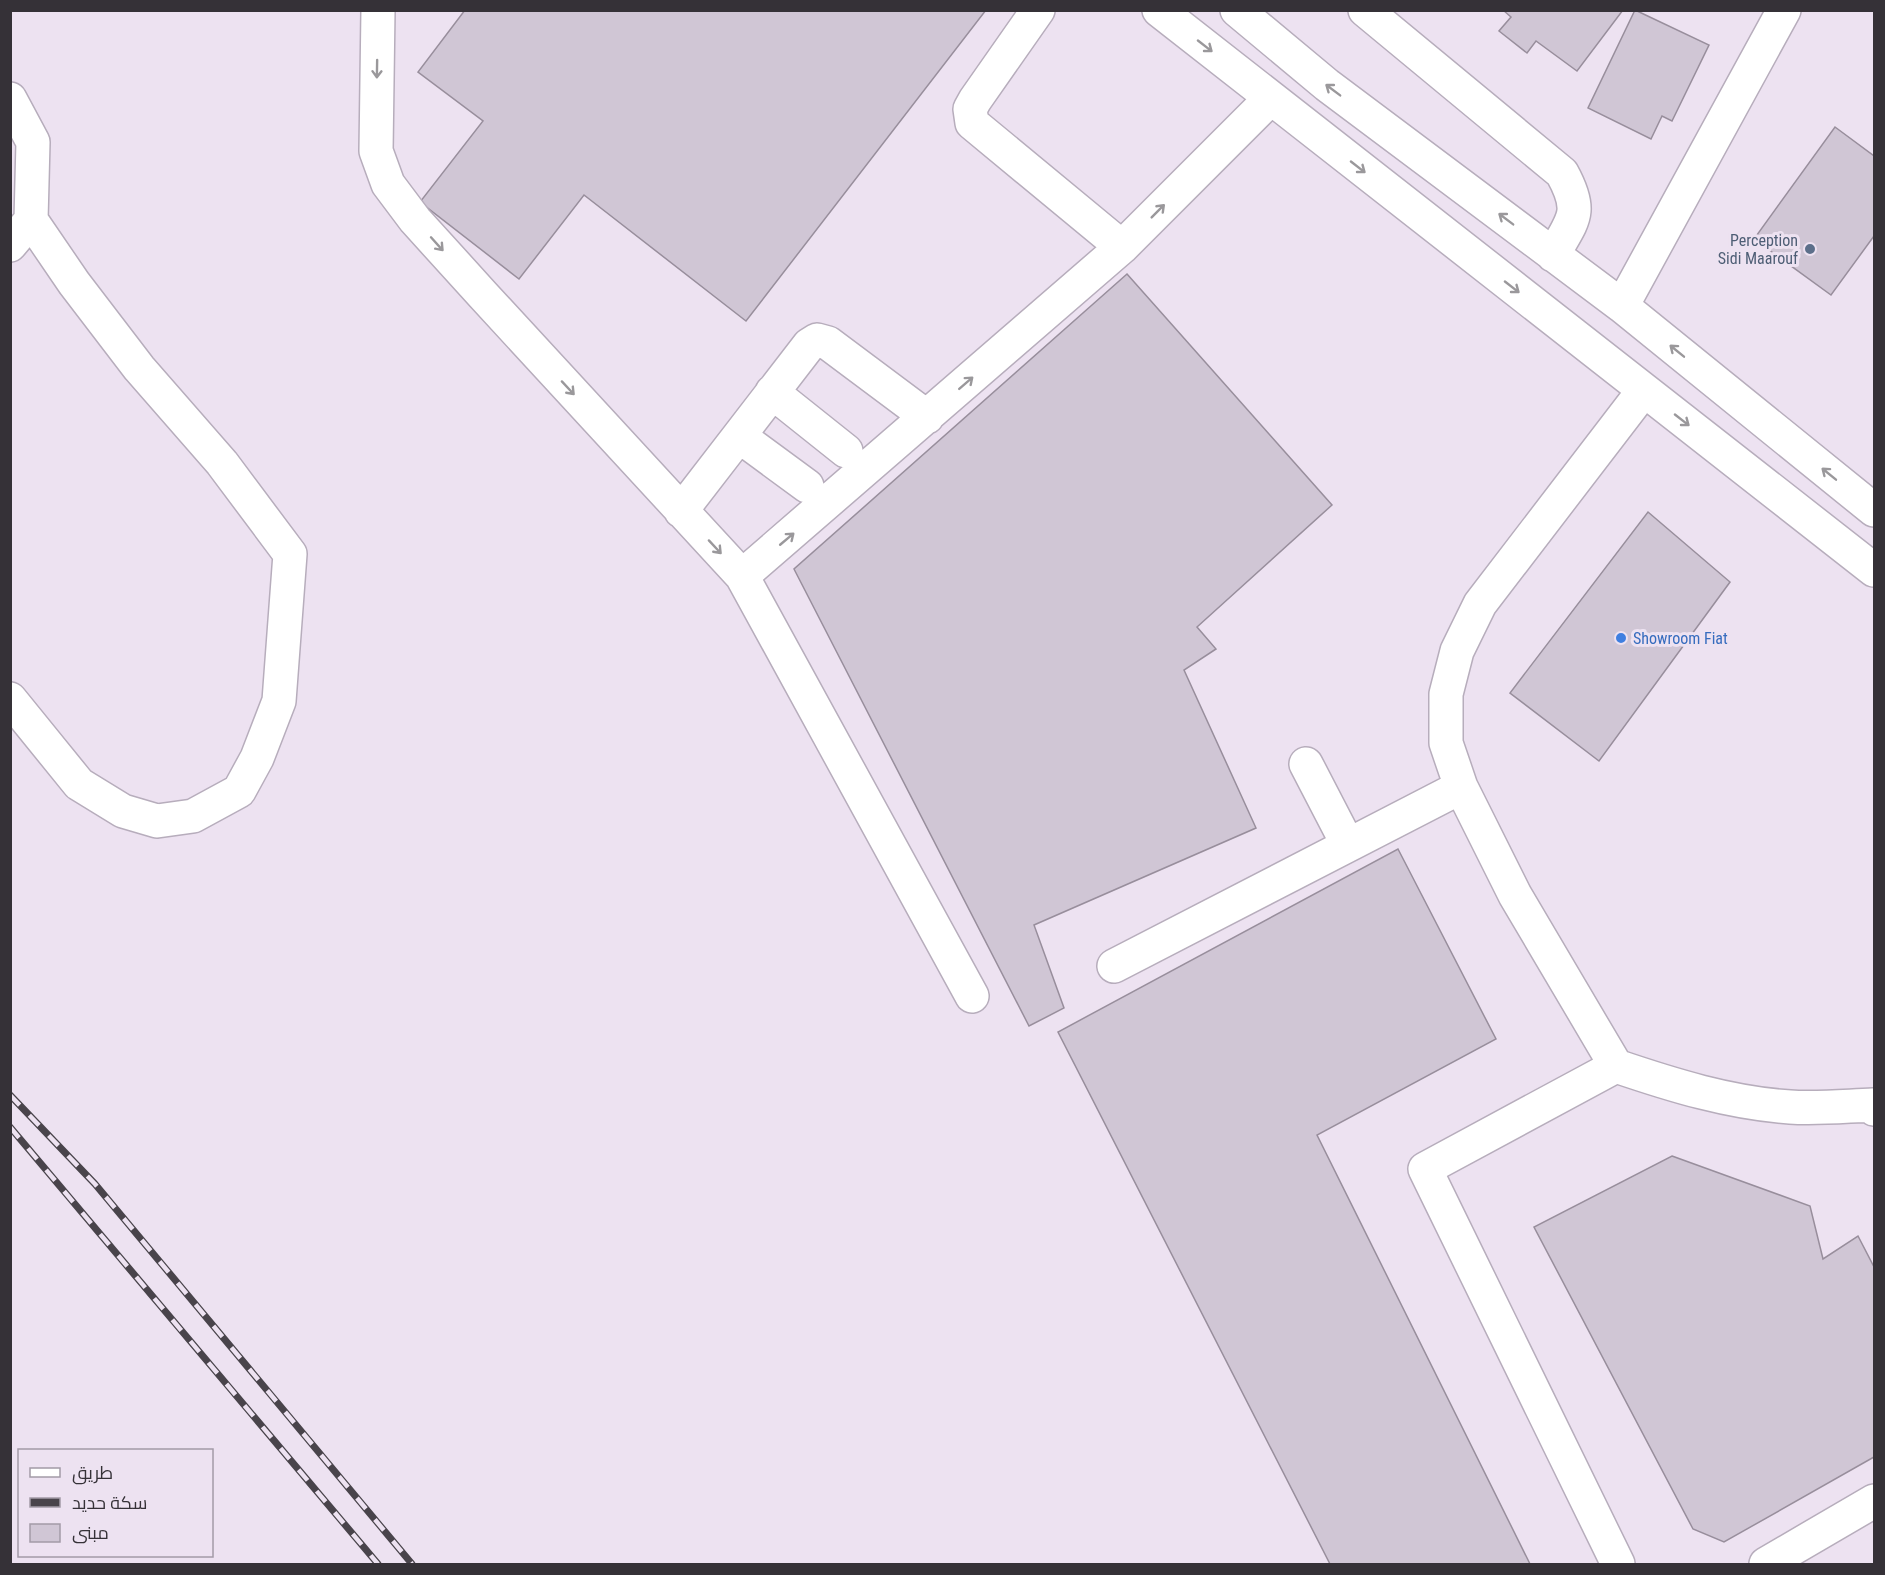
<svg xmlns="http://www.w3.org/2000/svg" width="1885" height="1575" viewBox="0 0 1885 1575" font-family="'Roboto Condensed',Cairo,sans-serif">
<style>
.building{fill:#d0c6d5;stroke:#988e9c;stroke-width:1.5}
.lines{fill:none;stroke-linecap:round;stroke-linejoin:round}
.minor-casing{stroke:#b7adbc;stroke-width:36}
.minor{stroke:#fff;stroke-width:33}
.rail-casing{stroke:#49444b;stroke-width:7}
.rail{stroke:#ede2f1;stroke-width:4.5;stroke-dasharray:14;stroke-linecap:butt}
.oneway{stroke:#9a989b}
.service-dot{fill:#5c6f8a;stroke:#ede2f1;stroke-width:2}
.shop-dot{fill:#3f7fe0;stroke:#ede2f1;stroke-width:2}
.labels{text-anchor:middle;stroke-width:6;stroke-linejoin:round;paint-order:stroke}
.service-label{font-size:16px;fill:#4e5e75;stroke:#ede2f1;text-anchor:end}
.shop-label{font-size:16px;fill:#366cbe;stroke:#ede2f1;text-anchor:start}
</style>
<rect width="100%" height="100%" fill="#ede2f1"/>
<path class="building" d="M465,10H986L746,321L584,195L519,279L420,202L483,121L418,72Z
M1503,10H1623L1577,71L1536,41L1527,53L1499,31L1511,17Z
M1635,10L1709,45L1672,121L1662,116L1651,139L1588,108Z
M1835,127L1874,156V236L1831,295L1754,239Z
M1127,274L1332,505L1197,627L1216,649L1184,670L1256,828L1034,925L1064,1008L1029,1026L794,569Z
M1648,512L1730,582L1599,761L1510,693Z
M1398,849L1496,1039L1317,1135L1530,1564H1330L1058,1032Z
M1672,1156L1810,1206L1823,1259L1858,1236L1874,1267V1457L1724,1542L1693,1529L1534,1227Z"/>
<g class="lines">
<defs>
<path id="minor" d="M378,10L376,151L388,184L415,220L483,295L742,576L972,996
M1038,10L975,100L970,109L972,123L1122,247
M1159,10L1874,570
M1237,10L1327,85L1622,306L1874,510
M1365,10L1562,173C1584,213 1573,219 1553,255
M10,99L33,142L31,220L74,283L139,368L222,463L290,554L279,701L257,758L239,791L193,816L157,821L123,811L79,784L10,699
M10,245L31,220
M1622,306L1784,10
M1644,390L1480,604L1457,651L1446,694V743L1461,787L1515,895L1616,1066C1672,1085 1730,1103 1790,1107C1817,1109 1846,1106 1873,1105L1874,1109
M772,392L846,451
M739,436L807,486
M681,511L809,345L817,340L828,343L927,417
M742,576L1122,247L1271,98
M1306,764L1348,845
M1114,966L1461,787
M1616,1066L1425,1169L1618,1564
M1766,1564L1874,1501"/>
</defs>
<use href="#minor" class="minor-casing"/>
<use href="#minor" class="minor"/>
<defs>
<path id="rail" d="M10,1095L95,1184L412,1564
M10,1127L378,1564"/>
</defs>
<use href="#rail" class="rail-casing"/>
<use href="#rail" class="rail"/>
</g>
<defs><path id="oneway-shaft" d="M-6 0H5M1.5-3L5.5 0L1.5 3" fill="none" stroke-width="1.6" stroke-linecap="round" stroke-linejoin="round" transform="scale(1.5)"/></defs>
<g class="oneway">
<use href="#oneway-shaft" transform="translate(1205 46) rotate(38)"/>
<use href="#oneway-shaft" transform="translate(377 69) rotate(91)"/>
<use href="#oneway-shaft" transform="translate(1333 90) rotate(-143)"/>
<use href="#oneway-shaft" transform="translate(1358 167) rotate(38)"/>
<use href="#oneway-shaft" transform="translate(1158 211) rotate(-45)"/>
<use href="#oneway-shaft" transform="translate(1506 219) rotate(-143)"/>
<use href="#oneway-shaft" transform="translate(437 244) rotate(48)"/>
<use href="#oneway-shaft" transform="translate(1512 287) rotate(38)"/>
<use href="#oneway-shaft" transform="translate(1677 351) rotate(-141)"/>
<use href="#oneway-shaft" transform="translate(966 383) rotate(-41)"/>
<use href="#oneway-shaft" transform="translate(568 388) rotate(47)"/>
<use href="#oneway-shaft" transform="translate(1682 420) rotate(38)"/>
<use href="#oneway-shaft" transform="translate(1829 474) rotate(-141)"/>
<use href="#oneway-shaft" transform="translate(787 539) rotate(-40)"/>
<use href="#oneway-shaft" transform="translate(715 547) rotate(47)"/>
</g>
<circle class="service-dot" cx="1810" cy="249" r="6"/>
<circle class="shop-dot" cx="1621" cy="638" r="6"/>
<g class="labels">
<g class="service-label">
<text x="1798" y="246">Perception<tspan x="1798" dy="18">Sidi Maarouf</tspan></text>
</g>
<g class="shop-label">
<text x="1633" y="644">Showroom Fiat</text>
</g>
</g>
<rect width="1885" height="1575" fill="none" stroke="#353137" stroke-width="24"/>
<rect x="18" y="1449" width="195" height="108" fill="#ede2f1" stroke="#a39ba7" stroke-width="1.5"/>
<rect x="30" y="1468" width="30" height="9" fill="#ffffff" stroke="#a39ba7" stroke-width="1.5"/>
<text x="72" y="1479" font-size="18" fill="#353137">طريق</text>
<rect x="30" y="1498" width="30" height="9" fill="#49444b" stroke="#a39ba7" stroke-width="1.5"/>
<text x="72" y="1509" font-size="18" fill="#353137">سكة حديد</text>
<rect x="30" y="1524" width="30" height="18" fill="#d0c6d5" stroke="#a39ba7" stroke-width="1.5"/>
<text x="72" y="1539" font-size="18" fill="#353137">مبنى</text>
</svg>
